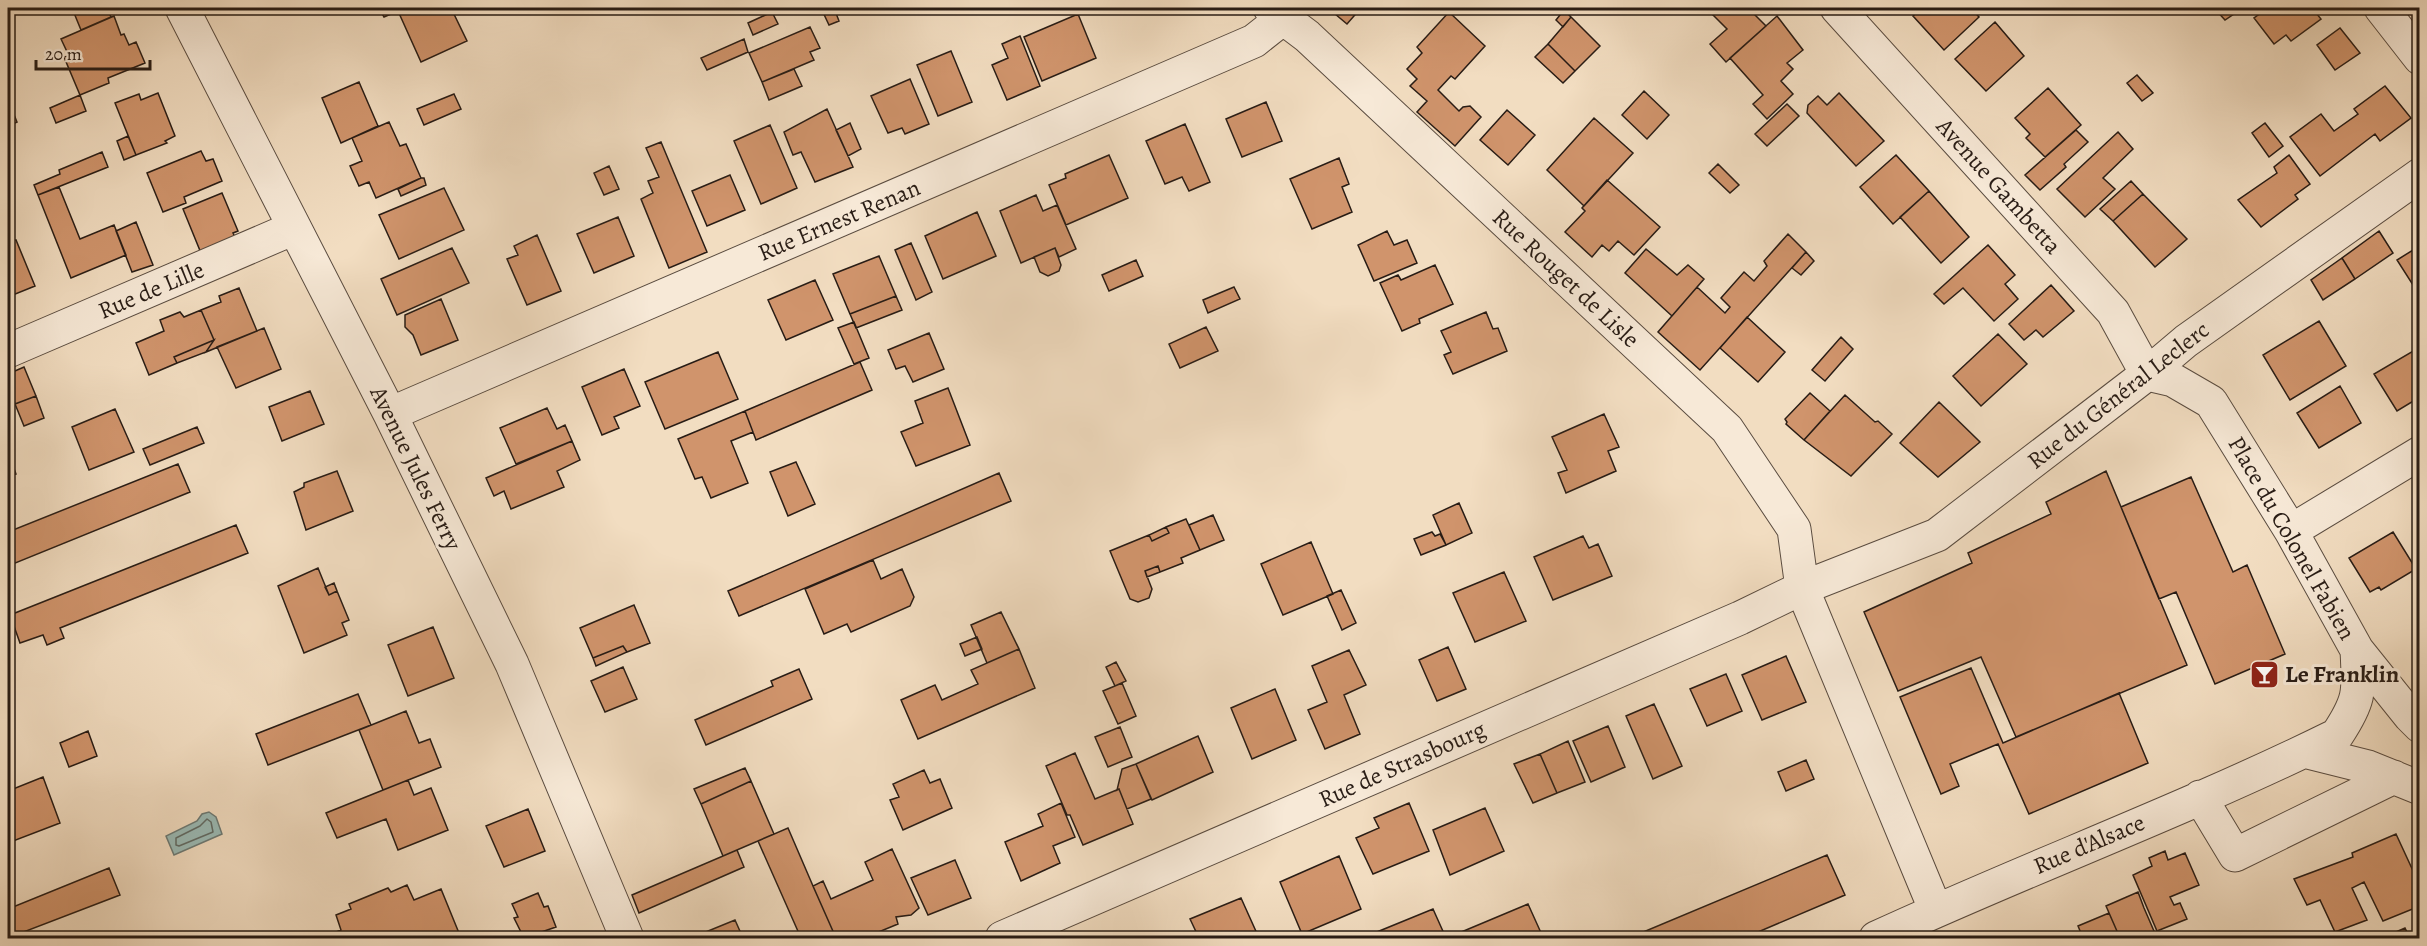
<svg xmlns="http://www.w3.org/2000/svg" width="2427" height="946" viewBox="0 0 2427 946" font-family="Alegreya,serif">
<style>
.water{fill:#9bbbb6;stroke:#6d7b76;stroke-width:1.5}
.lines{fill:none;stroke-linecap:round;stroke-linejoin:round}
.shore{stroke:#626c66;stroke-width:1.5}
.building{fill:#d0946c;stroke:#281c15;stroke-width:1.5}
.minor-casing{stroke:#5a4c40;stroke-width:35}
.minor{stroke:#f7e9d7;stroke-width:33}
.labels{text-anchor:middle;stroke-width:6;stroke-linejoin:round;paint-order:stroke}
.street-label{font-size:24px;fill:#281c15;stroke:#f7e9d7}
.poi-label{font-size:24px;font-weight:bold;fill:#281c15;stroke:#f7e9d7;text-anchor:start}
</style>
<rect width="100%" height="100%" fill="#f2ddc1"/>
<filter id="stains"><feTurbulence type="fractalNoise" baseFrequency=".00333" numOctaves="4"/><feColorMatrix values="0 0 0 0 .2 0 0 0 0 .09 0 0 0 0 .02 0 0 0 .5 -.17"/></filter>
<radialGradient id="worn" r=".72"><stop offset=".6" stop-color="#630" stop-opacity="0"/><stop offset="1" stop-color="#630" stop-opacity=".3"/></radialGradient>
<path class="water" d="M209,812L216,817L222,834L174,855L166,836L197,821L202,814Z"/>
<g class="lines">
<path class="shore" d="M207,819L211,822L213,832L179,846L176,845V838L200,826Z"/>
</g>
<path class="building" d="M8,8H28L8,15Z
M72,8H107L111,17L81,30Z
M379,8H451L467,41L421,62L398,11L384,17Z
M821,8H834L839,21L829,25Z
M1328,8H1361L1347,24Z
M1706,8H1748L1766,26L1726,62L1710,44L1727,29Z
M1922,8H1971L1979,17L1944,50L1913,16Z
M2214,8H2243L2225,20Z
M2268,8H2312L2321,19L2291,41L2286,35L2274,44L2254,18Z
M1564,10L1571,17L1563,27L1556,20Z
M772,12L778,24L753,35L748,23Z
M1449,12L1485,46L1455,79L1451,76L1438,90L1459,111L1463,107L1470,106L1481,117L1455,146L1417,112L1427,101L1410,86L1417,79L1407,69L1422,53L1417,47Z
M1078,14L1096,58L1042,81L1024,37Z
M114,16L121,35L124,34L129,45L136,42L145,63L108,78L109,83L80,95L64,57L69,56L61,39Z
M1777,16L1803,50L1787,63L1793,69L1781,81L1793,94L1767,119L1753,104L1763,95L1730,58Z
M1571,17L1600,46L1575,71L1548,44Z
M1995,22L2024,56L1986,91L1955,59Z
M810,27L820,48L810,52L814,60L762,82L749,53Z
M2340,28L2360,53L2335,70L2317,45Z
M1020,36L1040,86L1007,100L992,65L1008,58L1002,44Z
M744,39L748,52L707,70L701,58Z
M1548,44L1575,71L1563,83L1535,57Z
M951,51L972,102L938,116L917,65Z
M794,69L802,86L769,100L762,82Z
M2137,75L2153,93L2142,101L2127,83Z
M910,79L929,124L905,134L902,128L888,133L871,96Z
M359,82L378,126L341,143L322,98Z
M2385,86L2411,118L2380,141L2375,134L2320,176L2290,137L2321,114L2334,131L2358,114L2354,109Z
M2048,88L2081,125L2045,157L2026,138L2030,134L2015,118Z
M1644,91L1669,115L1647,139L1622,115Z
M158,93L175,136L165,141L167,143L136,155L115,103L139,94L141,100Z
M1839,93L1884,141L1856,166L1807,113L1808,105L1818,96L1827,105Z
M454,94L461,109L424,125L417,109Z
M80,95L86,111L56,123L50,108Z
M1266,102L1282,141L1242,157L1226,119Z
M1787,104L1799,116L1767,146L1755,134Z
M11,107L17,122L8,126V109Z
M827,109L853,167L815,182L801,152L793,155L784,132Z
M1507,110L1535,135L1508,165L1480,140Z
M1594,118L1633,153L1584,206L1547,170Z
M389,122L400,146L406,144L421,178L376,198L369,182L359,186L350,166L362,161L352,138Z
M850,123L861,149L848,156L836,130Z
M2265,123L2283,146L2269,157L2252,133Z
M1185,124L1210,182L1189,191L1182,177L1165,184L1146,141Z
M770,125L797,188L761,204L734,141Z
M2076,130L2088,142L2064,164L2066,167L2040,190L2025,175Z
M2118,132L2133,149L2103,178L2115,189L2085,217L2057,189Z
M128,136L136,155L124,160L117,141Z
M661,142L707,252L669,268L641,199L653,193L648,181L659,177L646,148Z
M201,151L206,161L213,159L222,181L184,197L186,203L163,212L147,173Z
M102,152L108,167L38,195L34,185L60,174L59,170Z
M1109,155L1128,198L1066,225L1049,185L1066,178L1065,174Z
M1896,155L1929,191L1893,224L1860,187Z
M2289,155L2310,184L2295,195L2298,199L2261,227L2238,200L2277,173L2274,167Z
M1339,158L1349,184L1342,187L1352,212L1312,229L1290,179Z
M1718,164L1739,185L1730,193L1709,173Z
M609,166L619,189L604,195L594,173Z
M730,175L745,210L707,226L692,191Z
M421,178H424L426,185L401,196L398,189Z
M1607,180L1660,227L1634,255L1618,241L1609,251L1602,245L1592,257L1565,232L1585,211L1582,208Z
M2131,181L2143,194L2113,221L2100,209Z
M59,187L80,239L114,225L126,255L71,278L38,195Z
M444,188L464,230L399,259L379,215Z
M1929,191L1969,237L1941,263L1900,217Z
M222,193L238,231L233,233L238,244L203,258L183,209Z
M2143,194L2187,239L2155,267L2113,221Z
M1036,195L1043,211L1057,205L1076,249L1059,257L1055,248L1021,263L1000,211Z
M977,212L996,256L943,279L925,236Z
M618,217L634,256L594,273L577,234Z
M136,222L153,265L132,272L116,231Z
M1387,231L1394,245L1407,240L1417,263L1374,281L1358,245Z
M2379,231L2393,253L2355,279L2342,258Z
M8,232L12,241L16,240L35,286L8,297Z
M1788,234L1806,252L1700,370L1658,332L1697,287L1725,313L1730,307L1721,298L1744,272L1754,281L1767,266L1764,261Z
M537,235L561,291L527,305L507,259L518,255L514,246Z
M911,243L932,292L916,300L895,250Z
M1988,245L2015,275L2005,284L2018,299L1994,321L1963,288L1944,304L1934,294Z
M452,248L469,283L397,315L381,279Z
M1055,248L1061,265L1059,271L1048,276L1040,272L1034,257Z
M1646,249L1677,275L1688,265L1704,279L1672,316L1625,273Z
M2413,250L2415,253L2420,250V296L2397,260Z
M1806,252L1814,261L1801,275L1792,268Z
M879,256L896,296L850,314L833,274Z
M2342,258L2355,279L2323,300L2311,280Z
M1136,260L1143,276L1109,291L1102,275Z
M1435,265L1453,304L1419,319L1420,323L1402,331L1380,283L1398,275L1401,280Z
M815,280L833,320L786,340L768,300Z
M2051,285L2074,311L2043,337L2036,330L2024,340L2009,324Z
M1234,287L1240,299L1208,313L1203,300Z
M239,288L257,331L206,352L214,340L201,310L221,302L219,296Z
M896,296L902,310L856,328L850,314Z
M441,299L458,340L421,355L413,335L405,327V315Z
M201,310L214,340L174,357L177,363L149,375L136,343L164,331L160,320L180,312L184,317Z
M1486,312L1493,329L1498,328L1507,351L1453,374L1444,355L1451,352L1441,331Z
M1747,317L1785,352L1758,382L1720,348Z
M2319,321L2346,366L2290,400L2263,355Z
M854,322L869,358L854,364L838,328Z
M1206,327L1218,351L1180,368L1169,344Z
M264,328L281,369L236,388L217,347Z
M929,333L944,369L913,382L905,366L896,369L888,350Z
M1998,334L2027,364L1981,406L1953,376Z
M1841,337L1853,349L1825,381L1812,370Z
M214,340L206,352L177,363L174,357Z
M2420,347V397L2397,411L2374,374Z
M718,352L738,399L665,429L645,382Z
M860,362L872,390L756,440L745,411Z
M24,367L36,396L15,404L8,384V374Z
M624,369L640,406L614,417L619,428L602,435L582,387Z
M2340,386L2361,423L2319,448L2297,413Z
M948,388L970,445L916,466L901,432L923,423L915,401Z
M310,391L324,424L282,441L269,407Z
M1810,393L1830,411L1804,440L1786,424L1787,422L1785,419Z
M1845,395L1875,422L1878,421L1892,434L1851,476L1804,440Z
M36,396L44,418L24,426L15,404Z
M1939,402L1980,442L1938,477L1900,443Z
M547,408L557,429L565,425L572,441L516,464L500,428Z
M115,409L134,452L89,470L72,427Z
M745,411L753,432L731,441L748,483L711,498L702,477L695,479L678,439Z
M1604,414L1619,447L1608,451L1616,471L1566,493L1558,473L1567,470L1552,437Z
M197,427L204,443L150,465L143,449Z
M572,441L580,460L557,471L564,487L511,509L504,491L494,496L486,478Z
M8,452L16,474L8,477Z
M796,462L815,504L788,516L770,472Z
M178,464L190,492L8,566V532Z
M337,471L353,511L306,530L294,492L304,487V483Z
M2106,471L2187,665L2016,737L1981,657L1898,691L1864,612L1972,563L1968,553L2051,514L2046,502Z
M999,473L1011,501L739,616L728,591Z
M2191,477L2233,572L2247,565L2285,654L2215,684L2176,592L2159,599L2121,507Z
M1459,503L1472,533L1446,545L1433,515Z
M1213,515L1224,540L1200,550L1189,525Z
M1186,519L1200,550L1181,558L1183,563L1160,572L1158,566L1145,571L1152,589L1149,598L1138,602L1130,599L1110,551L1149,535L1152,541L1169,533L1166,527Z
M236,525L248,553L60,628L64,638L47,645L43,635L20,643L10,615Z
M1166,527L1169,533L1152,541L1149,535Z
M1432,532L1435,536L1440,534L1446,545L1421,555L1414,539Z
M2393,532L2416,569L2381,590L2379,587L2370,592L2349,558Z
M1583,536L1589,548L1598,544L1612,576L1553,600L1534,557Z
M1311,542L1333,594L1283,615L1261,564Z
M873,560L881,579L902,569L914,597L910,606L851,632L847,624L824,634L805,589Z
M1158,566L1160,572L1147,577L1145,571Z
M318,568L329,595L337,591L349,620L342,623L347,635L304,653L278,586Z
M1504,572L1526,621L1475,642L1453,593Z
M334,583L337,591L329,595L325,587Z
M1341,590L1356,623L1342,630L1327,596Z
M634,605L650,643L627,652L623,646L593,658L580,628Z
M1001,612L1019,649L987,663L971,625Z
M433,627L454,678L408,696L388,645Z
M977,637L982,649L965,656L960,644Z
M623,646L627,652L596,666L593,658Z
M1448,647L1466,689L1437,701L1419,660Z
M1019,649L1035,688L918,739L901,700L935,685L942,700L978,684L971,670Z
M1349,650L1366,685L1344,695L1360,734L1325,749L1308,710L1327,702L1312,666Z
M1786,656L1806,702L1762,720L1742,675Z
M1116,662L1126,681L1115,686L1106,667Z
M623,667L637,699L605,712L591,681Z
M1971,668L2003,743L2119,693L2148,763L2029,814L1998,744L1950,764L1959,786L1941,794L1900,697Z
M799,669L812,699L706,745L695,720L773,686L771,681Z
M1726,674L1742,711L1707,726L1690,689Z
M1122,683L1136,716L1118,724L1103,691Z
M1275,689L1296,740L1252,759L1231,708Z
M358,694L371,725L268,765L256,734Z
M1654,704L1682,766L1653,779L1626,716Z
M406,711L419,743L430,739L441,767L383,790L359,730Z
M1608,726L1625,767L1591,782L1573,741Z
M1120,727L1132,757L1108,767L1095,737Z
M88,731L97,756L69,767L60,743Z
M1198,736L1213,772L1152,800L1136,764Z
M1568,741L1585,782L1557,793L1540,754Z
M1075,753L1095,799L1119,789L1133,824L1083,845L1070,815H1067L1046,766Z
M1540,754L1557,793L1533,803L1514,764Z
M1806,760L1814,779L1786,791L1778,772Z
M1136,764L1151,799L1127,809L1119,789L1117,790L1122,769Z
M745,768L751,781L701,804L694,789Z
M924,770L930,783L940,779L952,808L903,830L890,800L899,797L893,784Z
M43,777L60,823L8,843V791Z
M408,780L414,795L431,788L448,830L398,850L386,819L337,838L326,813Z
M751,781L774,834L723,856L701,804Z
M1061,803L1075,837L1053,846L1060,863L1021,881L1005,842L1043,826L1038,814Z
M1409,803L1429,851L1373,874L1356,838L1379,828L1374,818Z
M1485,808L1504,851L1450,875L1433,830Z
M528,809L545,851L504,867L486,826Z
M788,828L813,886L836,938H801L758,841Z
M2396,834L2420,886V906L2383,921L2364,882L2352,888L2367,920L2335,932L2320,900L2307,905L2294,879L2353,857L2352,853Z
M892,849L919,908L911,915L896,917L898,924L864,938H836L813,886L823,881L831,899L873,880L865,862Z
M737,850L744,867L639,913L632,895Z
M2165,851L2168,860L2185,853L2199,885L2170,897L2174,905L2180,903L2187,919L2157,931L2133,875L2152,866L2149,858Z
M1827,855L1845,895L1744,938H1629Z
M1339,856L1361,909L1302,934L1280,882Z
M955,860L971,898L928,915L911,878Z
M109,868L120,895L8,938V909Z
M407,885L414,900L441,889L461,938H321L341,930L336,915L351,909L349,904L388,888L391,892Z
M2138,892L2144,908L2157,938H2120L2106,906Z
M538,893L544,907L548,906L556,927L524,938L514,918L518,917L512,904Z
M1241,898L1259,938H1199L1190,919Z
M1528,904L1542,935L1534,938H1447Z
M1433,909L1446,938H1374L1372,934Z
M2109,913L2120,938H2083L2078,926Z
M735,920L743,938H691Z
M2405,928L2410,938H2382Z"/>
<g class="lines">
<defs>
<path id="minor" d="M182,8L390,414L512,664L627,938
M1270,8L1307,36L1727,429L1794,529L1802,588L1936,911
M1837,8L2113,312L2147,374
M2381,8L2420,58
M8,351L294,228
M2147,374L2173,380L2211,402L2291,531L2357,650L2410,716L2420,726
M390,414L1254,41L1283,18
M2291,531L2420,453
M2304,751L2368,767L2420,788
M2200,797L2235,855L2394,777
M1002,938L1740,618L1802,588L1937,535L2147,374L2186,341L2420,175
M1876,938C2028,868 2187,809 2337,735C2361,699 2359,691 2357,650"/>
</defs>
<use href="#minor" class="minor-casing"/>
<use href="#minor" class="minor"/>
</g>
<defs>
<symbol id="bar-square" viewBox="-11 -11 22 22"><rect x="-9" y="-9" width="18" height="18" rx="4" fill="#8f2418" stroke="#f7e9d7"/><path d="M-6-5H6L.8 .8V4.5H3.5V6h-7V4.5H-.8V.8Z" fill="#fff"/></symbol>
</defs>
<g fill-rule="evenodd">
<use href="#bar-square" x="2248" y="658" width="33" height="33"/>
</g>
<g class="labels">
<g class="street-label">
<text transform="translate(1999 186) rotate(48)" y="8">Avenue Gambetta</text>
<text transform="translate(839 220) rotate(-23)" y="8">Rue Ernest Renan</text>
<text transform="translate(1566 278) rotate(43)" y="8">Rue Rouget de Lisle</text>
<text transform="translate(151 290) rotate(-23)" y="8">Rue de Lille</text>
<text transform="translate(2118 395) rotate(-38)" y="8">Rue du Général Leclerc</text>
<text transform="translate(416 468) rotate(64)" y="8">Avenue Jules Ferry</text>
<text transform="translate(2292 538) rotate(60)" y="8">Place du Colonel Fabien</text>
<text transform="translate(1402 764) rotate(-24)" y="8">Rue de Strasbourg</text>
<text transform="translate(2089 844) rotate(-23)" y="8">Rue d'Alsace</text>
</g>
<g class="poi-label">
<text x="2285" y="682">Le Franklin</text>
</g>
</g>
<rect width="2427" height="946" fill="none" stroke="#f2ddc1" stroke-width="30"/>
<rect x="9" y="9" width="2409" height="928" fill="none" stroke="#281c15" stroke-width="3"/>
<rect x="15" y="15" width="2397" height="916" fill="none" stroke="#281c15" stroke-width="1.5"/>
<path d="M36 60v9h114v-9" fill="none" stroke="#281c15" stroke-width="3"/>
<text x="45" y="60" font-size="18" fill="#281c15" stroke="#f7e9d7" stroke-width="4.5" paint-order="stroke">20 m</text>
<rect width="100%" height="100%" filter="url(#stains)"/>
<rect width="100%" height="100%" fill="url(#worn)"/>
</svg>
